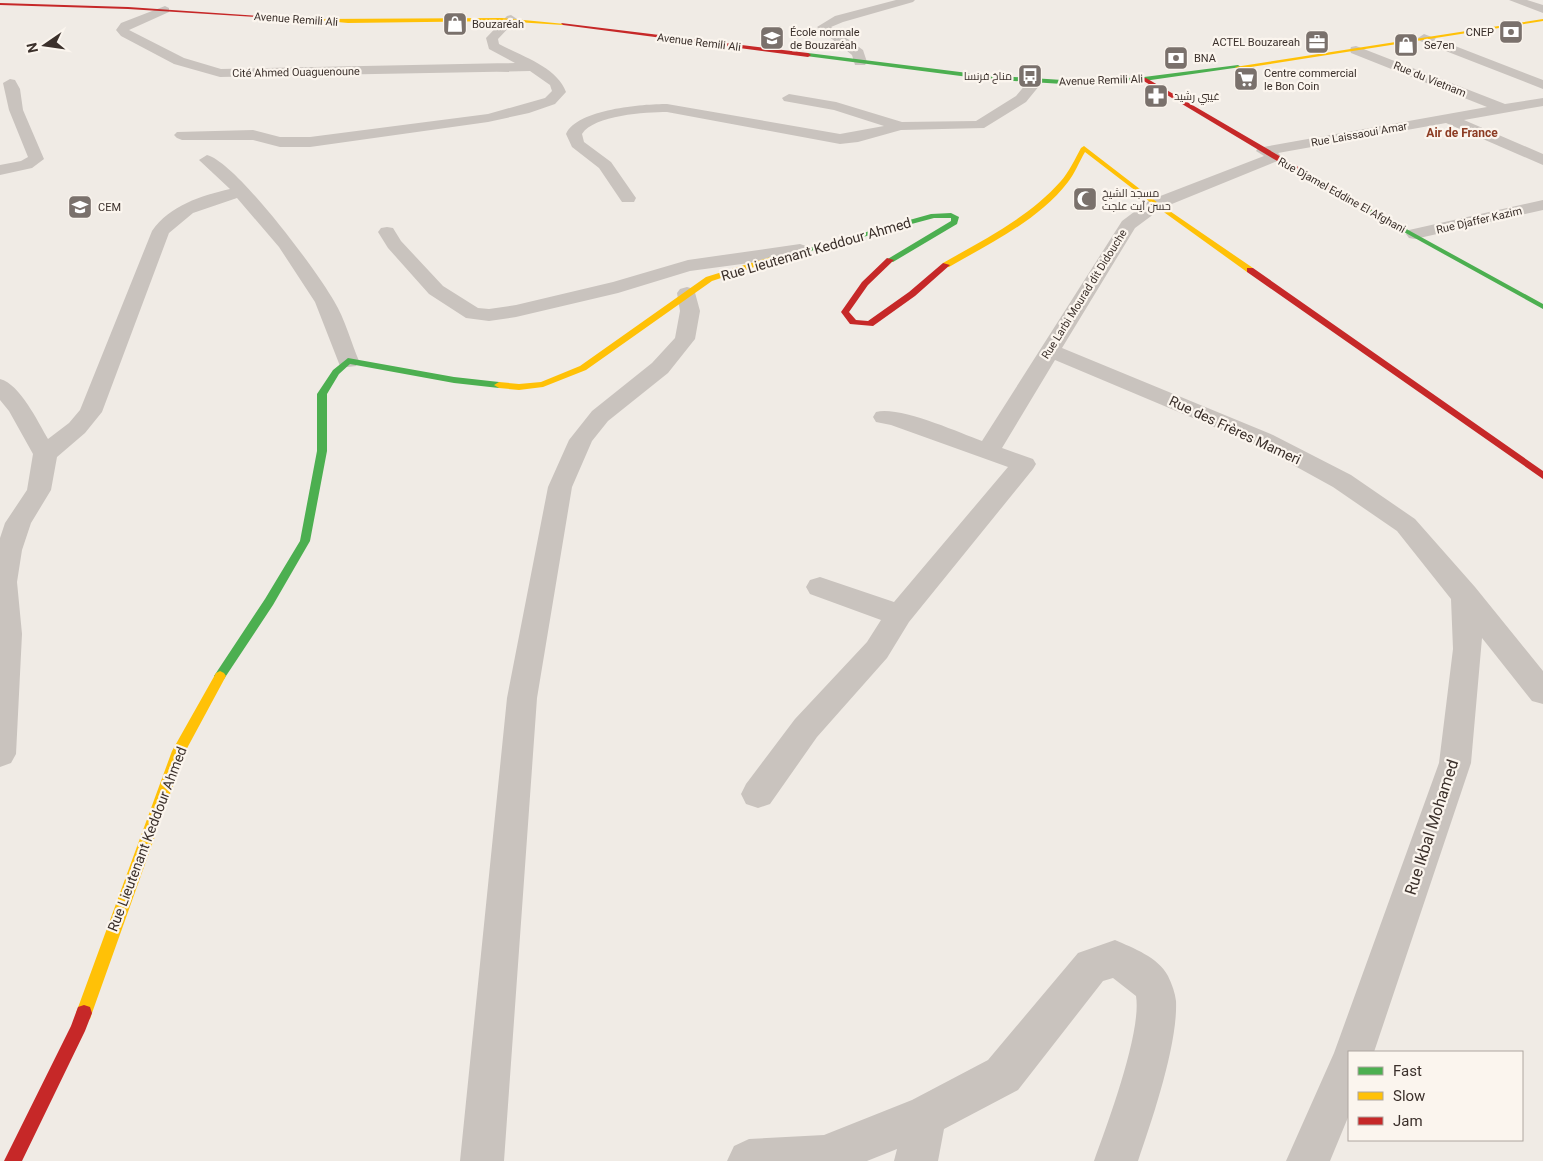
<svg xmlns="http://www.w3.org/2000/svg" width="1543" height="1161" viewBox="0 0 1543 1161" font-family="Roboto,Cairo,sans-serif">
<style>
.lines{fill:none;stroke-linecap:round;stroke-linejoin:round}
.street{fill:#c9c3be;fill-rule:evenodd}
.fast{fill:#4caf50;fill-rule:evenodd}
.slow{fill:#ffc107;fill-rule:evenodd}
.jam{fill:#c62828;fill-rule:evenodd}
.labels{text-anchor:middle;stroke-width:4.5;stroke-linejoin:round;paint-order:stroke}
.far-street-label{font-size:11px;fill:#3b302b;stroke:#fbf5ee}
.far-poi-label{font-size:11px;fill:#3b302b;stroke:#fbf5ee;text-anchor:start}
.far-neighbourhood-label{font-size:12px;font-weight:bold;fill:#8c3b22;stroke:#fbf5ee}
.street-label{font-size:14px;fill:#3b302b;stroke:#fbf5ee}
.near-street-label{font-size:16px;fill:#3b302b;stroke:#fbf5ee}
</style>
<rect width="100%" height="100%" fill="#f0ebe5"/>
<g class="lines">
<path class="street" d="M896,0H915L913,2L843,22L831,27L863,50L867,62L865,65H855L852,55L817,27L835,16Z
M1509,0H1527L1543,5V13Z
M165,6L169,8V12L129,30L184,58L221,69L515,63L489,49L486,38L507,16L511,15L517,19L498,39L499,44C521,56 557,67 566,92L555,104L529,113L488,122L310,147H280L253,140H182L177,138L174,135L177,132L253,130L280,137H310L488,114L545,98L552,91L550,85L530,71L220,77L174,64L121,36L116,30L121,23Z
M1424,34L1543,80V89L1420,41L1418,38Z
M1356,46L1505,104L1543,98V106L1464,120L1543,154V165L1446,123L1278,153L1282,157L1280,160L1162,208L1135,228L1062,348L1273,435L1351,475L1415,519L1475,587L1543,671V704L1532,701L1482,638L1471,763L1374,1052H1349V1115L1330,1161H1286L1334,1053L1439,763L1453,649L1451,599L1397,531L1333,487L1257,445L1055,360L1002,448L1033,459L1036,464L1033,469L909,622L887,658L817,737L770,804L758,808L746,804L741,794L746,784L795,719L867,642L881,620L810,594L806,587L810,580L820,577L894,602L1008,467L891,425L876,422L873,417L876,412C900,406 957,432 982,441L1122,221L1150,200L1264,156L1256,151L1258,148L1487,107L1351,53L1350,50L1351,47Z
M1037,76L1044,80L1026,102L984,128L901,130L858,142L840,144L667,112C646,112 594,115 582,134L584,142L611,162L636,198L634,202H622L599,168L572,147L566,134C577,109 643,104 667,104L840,134L884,126L834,110L784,101L782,98L789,94L836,102L902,122L976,121L1016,96L1032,77Z
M10,79L15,80L20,89L23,110L44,159L32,168L0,175V165L21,161L28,157L9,110L3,83Z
M207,155C237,163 317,271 334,301C345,319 351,342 359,361L356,366L348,367L340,366L315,302L279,247L237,198L193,213L169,233L102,412L85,433L57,457L51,490L31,523L22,550L17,582L22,634L16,754L11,763L0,767V538L5,523L27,490L33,454L9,411L0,400V379C20,384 38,422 48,439L69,423L80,410L152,231C170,205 201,196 230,189L199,160Z
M1543,200V210L1415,239L1409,238L1406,234L1409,230Z
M387,227L393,228L401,241L443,286L478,308L489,309L516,305L613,282L688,260L800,244L806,246L809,250L806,254L800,256L690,271L618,293L516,317L489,321L466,318L429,294L388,248L378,232L381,228Z
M687,287L694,289L700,311L695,339L668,373L608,421L592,441L572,487L537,698L504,1161H460L507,698L548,487L569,440L592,411L652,363L675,338L680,311L677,293L680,289Z
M1115,940C1133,948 1158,957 1168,976C1172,984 1175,993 1176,1001C1178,1044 1152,1120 1138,1161H1094C1107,1125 1142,1032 1136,996L1113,978L1103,981L1018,1090L944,1129L938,1161H894L897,1149L867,1161H727L734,1146L749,1139L824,1135L912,1100L988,1060L1078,953Z"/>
<path class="fast" d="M808,53L984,75L1078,81L1144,77L1238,65L1241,67L1144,81L1078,85L984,79L806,56Z
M1366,209H1370L1543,304V309L1366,211Z
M951,213L959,217L957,224L893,262L886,260L951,221V218H934L777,260L773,258L931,214Z
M348,358L454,377L499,382L504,385L499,388L454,383L350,364L339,374L327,394V451L310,541L273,605L224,679H216L214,676L216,673L265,599L300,541L317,451V394L333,370Z"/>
<path class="slow" d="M502,18L565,24L563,25L502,21L348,23L316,20L318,19Z
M1543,19V21L1238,69L1235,67Z
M1084,146L1158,203L1253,268V272H1247L1154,205L1085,152C1079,162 1075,173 1068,182C1038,221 990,243 949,267H943V263C985,239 1028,218 1061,181C1069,172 1075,159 1081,148Z
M774,256L781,258L712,281L586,370L543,387L519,390L499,388L494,385L499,382L519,384L541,382L580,366L706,277Z
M220,671L224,673L226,676L185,752L92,1013L90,1019L84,1021L78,1019L76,1013L172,751L216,673Z"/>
<path class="jam" d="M0,3L128,7L320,20L318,21L128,9L0,5Z
M561,23L808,53L811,55L808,57L563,25Z
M1142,78H1146L1372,210L1366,211L1272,158L1142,80Z
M887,258L894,260L868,285L849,312L856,320L868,321L909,292L943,263L950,265L915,296L873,326L850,324L841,312L862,282Z
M1247,268H1253L1543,471V479L1247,272Z
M84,1005L90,1007L92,1013L85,1031L22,1161H4L71,1026L78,1007Z"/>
</g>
<defs>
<symbol id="shop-square" viewBox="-11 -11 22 22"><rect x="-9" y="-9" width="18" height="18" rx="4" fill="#7a716c" stroke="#fbf5ee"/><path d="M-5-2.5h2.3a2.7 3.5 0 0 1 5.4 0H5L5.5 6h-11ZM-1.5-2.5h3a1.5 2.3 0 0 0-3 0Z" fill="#fff"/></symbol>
<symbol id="bank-square" viewBox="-11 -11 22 22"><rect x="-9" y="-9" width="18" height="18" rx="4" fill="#7a716c" stroke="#fbf5ee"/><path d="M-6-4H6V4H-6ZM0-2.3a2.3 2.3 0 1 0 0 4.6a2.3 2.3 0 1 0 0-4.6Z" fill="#fff"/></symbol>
<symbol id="university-square" viewBox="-11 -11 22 22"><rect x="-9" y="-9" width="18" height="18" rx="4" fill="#7a716c" stroke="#fbf5ee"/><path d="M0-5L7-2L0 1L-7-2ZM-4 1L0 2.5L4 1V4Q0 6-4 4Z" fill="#fff"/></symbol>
<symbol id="office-square" viewBox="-11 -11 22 22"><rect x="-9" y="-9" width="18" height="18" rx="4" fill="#7a716c" stroke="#fbf5ee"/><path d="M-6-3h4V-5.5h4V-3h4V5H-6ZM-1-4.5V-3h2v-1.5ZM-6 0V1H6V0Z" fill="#fff"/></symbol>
<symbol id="bus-square" viewBox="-11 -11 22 22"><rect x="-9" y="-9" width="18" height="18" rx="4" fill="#7a716c" stroke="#fbf5ee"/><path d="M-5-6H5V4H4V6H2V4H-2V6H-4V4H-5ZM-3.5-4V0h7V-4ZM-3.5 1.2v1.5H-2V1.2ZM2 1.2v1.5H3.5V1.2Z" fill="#fff"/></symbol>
<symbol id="supermarket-square" viewBox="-11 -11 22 22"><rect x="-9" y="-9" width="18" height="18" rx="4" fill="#7a716c" stroke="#fbf5ee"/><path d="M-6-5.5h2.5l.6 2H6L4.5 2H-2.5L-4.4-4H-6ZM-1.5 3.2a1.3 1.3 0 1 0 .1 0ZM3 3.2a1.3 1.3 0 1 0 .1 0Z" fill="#fff"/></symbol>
<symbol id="pharmacy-square" viewBox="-11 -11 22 22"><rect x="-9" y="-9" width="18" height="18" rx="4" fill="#7a716c" stroke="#fbf5ee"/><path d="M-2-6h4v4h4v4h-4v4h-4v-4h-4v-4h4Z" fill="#fff"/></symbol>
<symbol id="mosque-square" viewBox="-11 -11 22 22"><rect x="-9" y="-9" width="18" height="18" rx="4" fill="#7a716c" stroke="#fbf5ee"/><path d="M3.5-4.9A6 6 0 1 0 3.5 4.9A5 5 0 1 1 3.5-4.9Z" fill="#fff"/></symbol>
<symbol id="school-square" viewBox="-11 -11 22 22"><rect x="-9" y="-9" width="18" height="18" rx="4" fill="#7a716c" stroke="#fbf5ee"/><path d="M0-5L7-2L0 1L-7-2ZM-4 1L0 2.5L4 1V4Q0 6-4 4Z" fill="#fff"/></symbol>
</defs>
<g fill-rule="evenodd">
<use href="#shop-square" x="441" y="10" width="28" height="28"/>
<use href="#bank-square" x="1497" y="18" width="28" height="28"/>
<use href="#university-square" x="758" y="24" width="28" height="28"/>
<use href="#office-square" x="1303" y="28" width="28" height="28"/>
<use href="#shop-square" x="1392" y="31" width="28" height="28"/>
<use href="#bank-square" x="1162" y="44" width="28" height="28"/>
<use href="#bus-square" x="1016" y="62" width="28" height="28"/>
<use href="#supermarket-square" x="1232" y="65" width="28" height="28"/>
<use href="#pharmacy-square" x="1142" y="82" width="28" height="28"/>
<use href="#mosque-square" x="1071" y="185" width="28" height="28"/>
<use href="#school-square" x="66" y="193" width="28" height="28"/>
</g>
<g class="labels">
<g class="far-street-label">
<text transform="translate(296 19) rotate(4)" y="4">Avenue Remili Ali</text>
<text transform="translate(699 42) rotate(7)" y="4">Avenue Remili Ali</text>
<text transform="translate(296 72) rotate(-1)" y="4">Cité Ahmed Ouaguenoune</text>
<text transform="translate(1430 79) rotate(22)" y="4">Rue du Vietnam</text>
<text transform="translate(1101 80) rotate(-2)" y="4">Avenue Remili Ali</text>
<text transform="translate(1359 134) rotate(-10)" y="4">Rue Laissaoui Amar</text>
<text transform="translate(1342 195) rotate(29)" y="4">Rue Djamel Eddine El Afghani</text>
<text transform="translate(1479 220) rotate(-13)" y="4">Rue Djaffer Kazim</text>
<text transform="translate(1084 294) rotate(-58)" y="4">Rue Larbi Mourad dit Didouche</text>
</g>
<g class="far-poi-label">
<text x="472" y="28">Bouzaréah</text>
<text x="790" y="36">École normale<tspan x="790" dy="13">de Bouzaréah</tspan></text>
<text x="1494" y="36" text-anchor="end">CNEP</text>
<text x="1300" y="46" text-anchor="end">ACTEL Bouzareah</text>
<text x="1424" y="49">Se7en</text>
<text x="1194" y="62">BNA</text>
<text x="1264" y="77">Centre commercial<tspan x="1264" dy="13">le Bon Coin</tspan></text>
<text x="1012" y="80" text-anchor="end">مناخ فرنسا</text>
<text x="1174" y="100">غيبي رشيد</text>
<text x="1102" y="197">مسجد الشيخ<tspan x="1102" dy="13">حسن آيت علجت</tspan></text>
<text x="98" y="211">CEM</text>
</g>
<g class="far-neighbourhood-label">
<text x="1462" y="137">Air de France</text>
</g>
<g class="street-label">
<text transform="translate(816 249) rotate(-16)" y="5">Rue Lieutenant Keddour Ahmed</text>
<text transform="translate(1235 430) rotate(25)" y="5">Rue des Frères Mameri</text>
<text transform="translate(147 839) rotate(-69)" y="5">Rue Lieutenant Keddour Ahmed</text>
</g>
<g class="near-street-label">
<text transform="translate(1431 827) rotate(-72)" y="6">Rue Ikbal Mohamed</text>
</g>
</g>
<rect x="1348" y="1051" width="175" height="90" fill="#fbf5ee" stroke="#aea6a0"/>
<rect x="1358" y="1067" width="25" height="8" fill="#4caf50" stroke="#aea6a0"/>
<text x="1393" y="1076" font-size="15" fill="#3b302b">Fast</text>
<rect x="1358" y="1092" width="25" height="8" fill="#ffc107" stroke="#aea6a0"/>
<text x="1393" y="1101" font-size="15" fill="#3b302b">Slow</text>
<rect x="1358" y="1117" width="25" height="8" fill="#c62828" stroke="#aea6a0"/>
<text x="1393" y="1126" font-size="15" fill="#3b302b">Jam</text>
<g transform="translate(45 45) rotate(257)" stroke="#fbf5ee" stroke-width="4" paint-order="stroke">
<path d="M0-4L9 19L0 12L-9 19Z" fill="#3b302b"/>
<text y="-8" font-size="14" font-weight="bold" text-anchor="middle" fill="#3b302b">N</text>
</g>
</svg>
